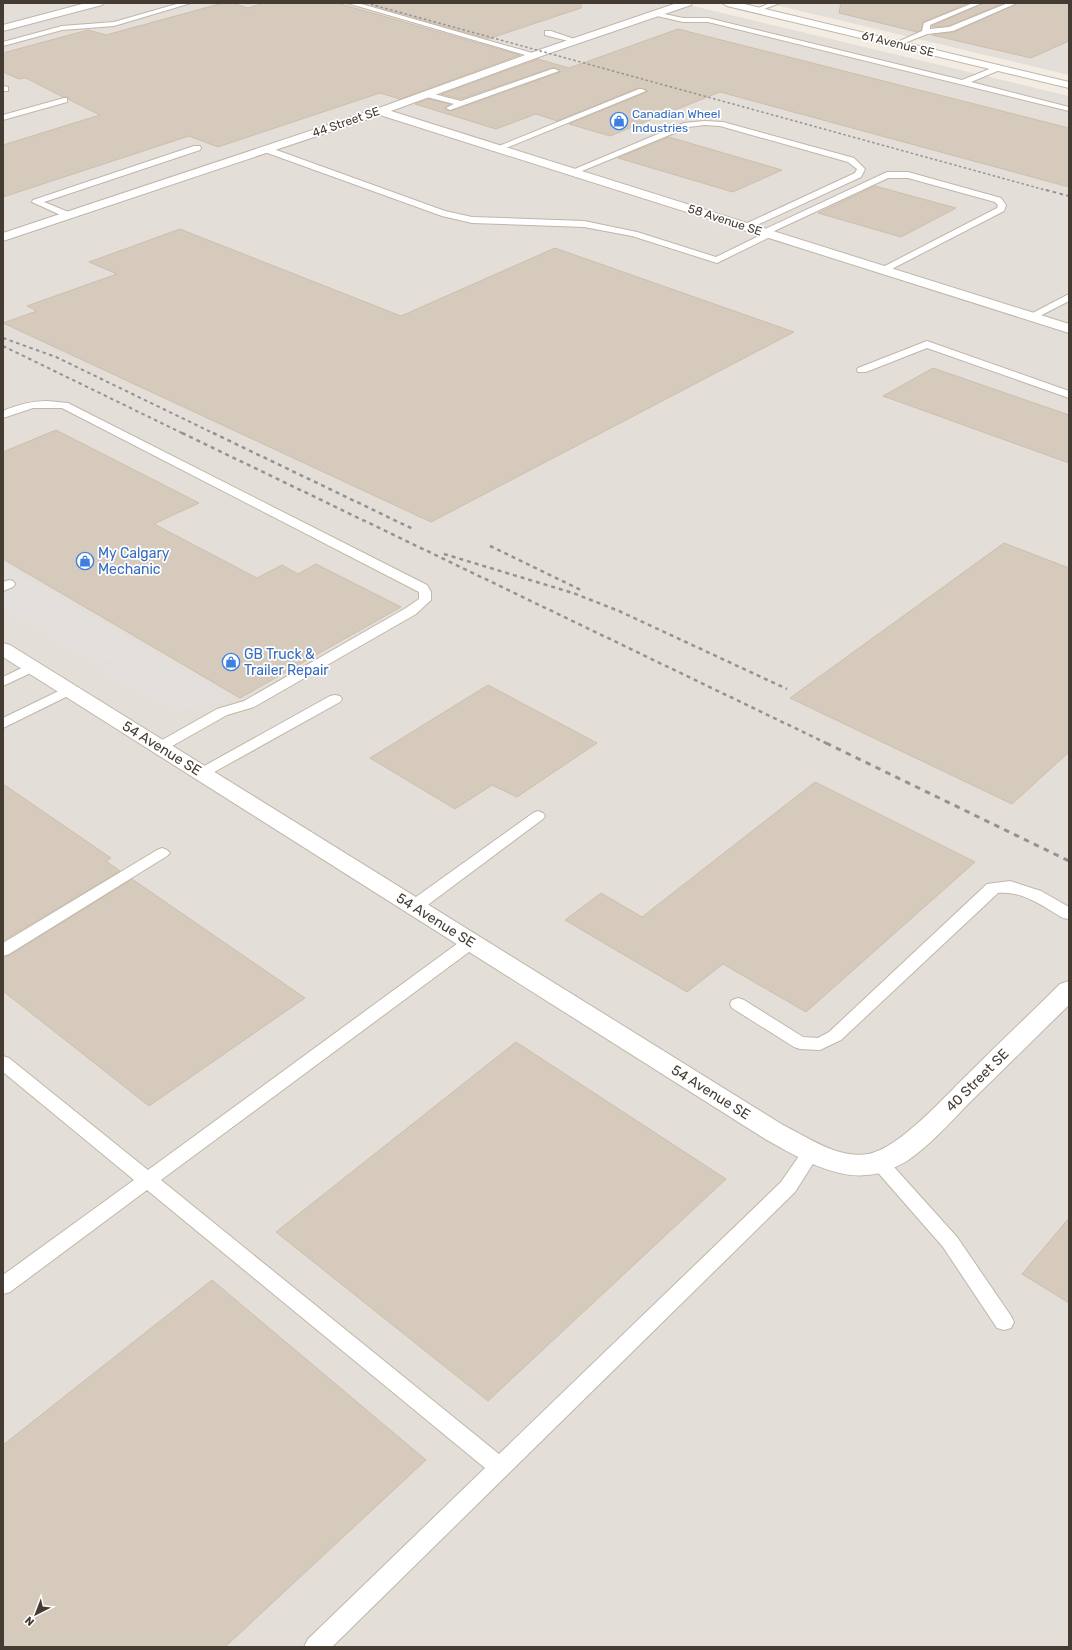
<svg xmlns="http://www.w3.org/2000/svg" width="1072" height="1650" viewBox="0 0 1072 1650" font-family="Rubik,sans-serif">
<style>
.industrial{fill:#e4ded8}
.parking{fill:#e2dfdc}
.building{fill:#d6cabc;stroke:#cebeac}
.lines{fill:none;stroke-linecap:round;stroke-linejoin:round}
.service-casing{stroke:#c0b6a9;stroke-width:2}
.minor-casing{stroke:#c0b6a9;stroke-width:2}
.tertiary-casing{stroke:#c0b6a9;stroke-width:2}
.service{fill:#fff;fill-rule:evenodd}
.minor{fill:#fff;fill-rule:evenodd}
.tertiary{fill:#fff;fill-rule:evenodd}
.rail-far3{stroke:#939393;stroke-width:1.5;stroke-dasharray:2.5 2.5;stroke-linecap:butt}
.rail-far2{stroke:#939393;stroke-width:2;stroke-dasharray:3.5 3.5;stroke-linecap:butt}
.rail-far1{stroke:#939393;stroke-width:2.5;stroke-dasharray:4 4;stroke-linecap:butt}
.rail{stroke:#939393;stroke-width:3;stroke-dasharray:5.5 5.5;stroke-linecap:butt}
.labels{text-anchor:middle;stroke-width:3.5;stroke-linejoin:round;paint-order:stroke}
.far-street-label{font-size:12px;fill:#443c33;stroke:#fff}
.far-shop-label{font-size:12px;fill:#366cbe;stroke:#fff;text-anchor:start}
.shop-label{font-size:14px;fill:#366cbe;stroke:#fff;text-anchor:start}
.street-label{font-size:14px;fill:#443c33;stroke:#fff}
</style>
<rect width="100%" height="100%" fill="#f2ece3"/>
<path class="industrial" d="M3,3H680L1069,96V1647H3Z
M767,3H1069V75Z"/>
<path class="parking" d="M3,563L226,695L197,711L192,708L176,710L124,684L100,668L117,665L110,659L95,662L3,606Z"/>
<path class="building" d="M223,3H232L248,8L264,3H337L520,55L400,99L380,93L218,147L189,136L3,197V145L100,115L68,99V97H63L26,78L19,79L3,72V53L88,30L106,35Z
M375,3H581V8L488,39L374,6Z
M841,3H969L923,22L921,30L917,32L839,13Z
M983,3H1004L949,26L932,27V26Z
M1018,3H1069V41L1031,58L932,35L954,32Z
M678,29L1069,128V187L720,92L610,136L569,124L647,92V90L638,88L557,121L536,114L496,129L415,104L428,99L450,104L445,109L451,111L560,72V71L556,68H552L461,99L441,94L538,59L569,68Z
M669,137L782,170L733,192L618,158Z
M875,186L956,208L901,237L818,213Z
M180,229L401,316L555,248L794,332L431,522L3,323L37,311L27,306L117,274L89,262Z
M933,368L1069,415V463L883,396Z
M56,430L199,503L154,524L257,578L282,565L298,574L316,564L401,607L240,698L3,559V452Z
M1004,543L1069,568V752L1012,804L790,698Z
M488,685L597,743L517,797L492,785L455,809L370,758Z
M815,782L975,862L806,1012L723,964L687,992L565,920L601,893L642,917Z
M3,784L111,858L106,861L120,871L3,941Z
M132,879L305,998L149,1106L3,991V957L10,955Z
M516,1042L726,1179L488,1401L276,1232Z
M1069,1218V1303L1022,1274Z
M212,1280L426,1460L225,1647H3V1445Z"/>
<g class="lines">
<defs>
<path id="service" d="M180,3H191L114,26L62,30L3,46V42L62,26L114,22Z
M347,3H358L539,55L538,57H532Z
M770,3H780L759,11L754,10Z
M973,3H982L930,25V29L949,27L1008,3H1017L953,31L927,34L897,46L893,44L922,31L924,23Z
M655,12L683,18H708L962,80L997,66L1001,68L1000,70L971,82L1069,107V111L708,22H683L653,15L652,14Z
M545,31H551L580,41L579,43H576L545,35Z
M552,69H555L559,71L450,110L446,108L454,104L423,96L422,94L426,92L461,101Z
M3,86L8,87V91H3Z
M639,89H642L646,91L501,150H495L494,148Z
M64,98H67V102L3,120V115Z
M704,121L723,122L854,158L865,169L861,177L746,230L741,227L743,225L855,173L857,169L848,162L720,126L704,125L689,127L577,173L574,174L570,171L684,123Z
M194,146H200L201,148L200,150L44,202L71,213L72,215L71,217H65L32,202L33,200Z
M262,147H268L445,211L472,217L584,221L637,232L716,257L761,235L759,233L761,231L887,172H908L1001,198L1006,205L1004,211L884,273L879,270L881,268L997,208L998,205L995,202L908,178H888L772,232V236L717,263L632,236L584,227L472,223L442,216L262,151L261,149Z
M1069,294V301L1034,319L1030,320L1025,317Z
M927,341L1069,391V398L927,348L866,372H858L857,370L858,368Z
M47,401L68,403L427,585L431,592V600L416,614L254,707L227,715L165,750L160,751L155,750L153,747L155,744L217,709L244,701L406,608L419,599V592L62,408H33L3,418V411C17,405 31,401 47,401Z
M9,580L13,581L15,584L13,587L3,591V582Z
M32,663L37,664L39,667L37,670L3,686V677Z
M69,686L74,687L76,690L74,693L3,728V718Z
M335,695L340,696L342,699L340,702L207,776L202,777L197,776L195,773L197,770L330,696Z
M538,811L543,813L545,816L543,819L421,910L415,911L409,910L407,906L409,902L533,813Z
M162,848L167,850L170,853L167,856L9,954L3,956V943L157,850Z
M1010,881L1041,891L1069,907V919L1063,918C1043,906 1021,890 998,893L841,1040L820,1050L800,1049L794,1047L732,1008L730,1004L732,1000L738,998L744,1000L803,1037L818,1038L829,1032L987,884Z
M471,937L477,938L479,942L477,946L161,1180L499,1454L781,1182L806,1146L812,1144L818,1146L821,1151L795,1192L332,1647H304L308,1639L485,1468L147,1190L10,1292L3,1294V1275L134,1180L3,1072V1056L9,1058L148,1170L465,938Z
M879,1155L885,1157L957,1237L1011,1316L1014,1322L1011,1328L1004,1330L997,1328L943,1247L873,1167L870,1162L873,1157Z"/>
<path id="minor" d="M86,3H103L102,5L3,31V25Z
M677,3H692L691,5L547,54L391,111L1069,324V333L380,115L3,241V233L376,109L539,50Z
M3,643L10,645L783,1125C809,1138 838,1159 868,1154C899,1149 946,1095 969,1073C999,1043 1030,1014 1060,984L1069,981V1005C1036,1037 1003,1070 969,1103C950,1123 930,1145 907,1161C895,1168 881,1174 867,1175C833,1179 794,1155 765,1139L3,657Z"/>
<path id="tertiary" d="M722,3H740L1069,82V88L727,6Z"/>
</defs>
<use href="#service" class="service-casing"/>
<use href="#minor" class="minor-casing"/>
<use href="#tertiary" class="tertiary-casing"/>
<use href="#service" class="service"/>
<use href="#minor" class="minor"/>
<use href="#tertiary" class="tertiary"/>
<path class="rail-far3" d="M366,3L1049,191"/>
<path class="rail-far2" d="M1046,190L1069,196
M3,338L56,357L215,434
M3,346L184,434"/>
<path class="rail-far1" d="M182,433L828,744
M213,433L413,529
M490,546L583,591
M444,554L573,593L619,611L787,689"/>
<path class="rail" d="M826,743L1069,861"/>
</g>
<defs>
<symbol id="shop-ring" viewBox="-11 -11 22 22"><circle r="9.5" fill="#fff" stroke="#3f7fe0" stroke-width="1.5"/><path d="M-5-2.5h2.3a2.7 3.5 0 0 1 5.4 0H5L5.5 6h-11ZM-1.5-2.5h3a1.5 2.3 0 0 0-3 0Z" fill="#3f7fe0"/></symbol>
</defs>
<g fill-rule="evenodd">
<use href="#shop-ring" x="609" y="111" width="20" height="20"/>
<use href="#shop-ring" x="75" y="551" width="20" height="20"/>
<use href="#shop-ring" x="221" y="652" width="20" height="20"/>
</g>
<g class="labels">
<g class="far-street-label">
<text transform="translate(898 44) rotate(14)" y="4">61 Avenue SE</text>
<text transform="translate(346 122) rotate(-19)" y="4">44 Street SE</text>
<text transform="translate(725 220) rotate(18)" y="4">58 Avenue SE</text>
</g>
<g class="far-shop-label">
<text x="632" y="118">Canadian Wheel<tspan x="632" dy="14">Industries</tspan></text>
</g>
<g class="shop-label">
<text x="98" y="558">My Calgary<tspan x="98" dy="16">Mechanic</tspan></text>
<text x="244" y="659">GB Truck &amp;<tspan x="244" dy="16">Trailer Repair</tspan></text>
</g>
<g class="street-label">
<text transform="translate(162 748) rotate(32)" y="5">54 Avenue SE</text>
<text transform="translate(436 920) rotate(32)" y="5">54 Avenue SE</text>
<text transform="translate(977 1080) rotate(-45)" y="5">40 Street SE</text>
<text transform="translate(711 1092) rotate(32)" y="5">54 Avenue SE</text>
</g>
</g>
<rect width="1072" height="1650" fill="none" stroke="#443c33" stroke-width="8"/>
<g transform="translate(36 1614) rotate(222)" stroke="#ffffff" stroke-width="3" paint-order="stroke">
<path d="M0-3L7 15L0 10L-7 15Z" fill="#443c33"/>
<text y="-6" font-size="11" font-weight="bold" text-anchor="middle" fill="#443c33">N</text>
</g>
</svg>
